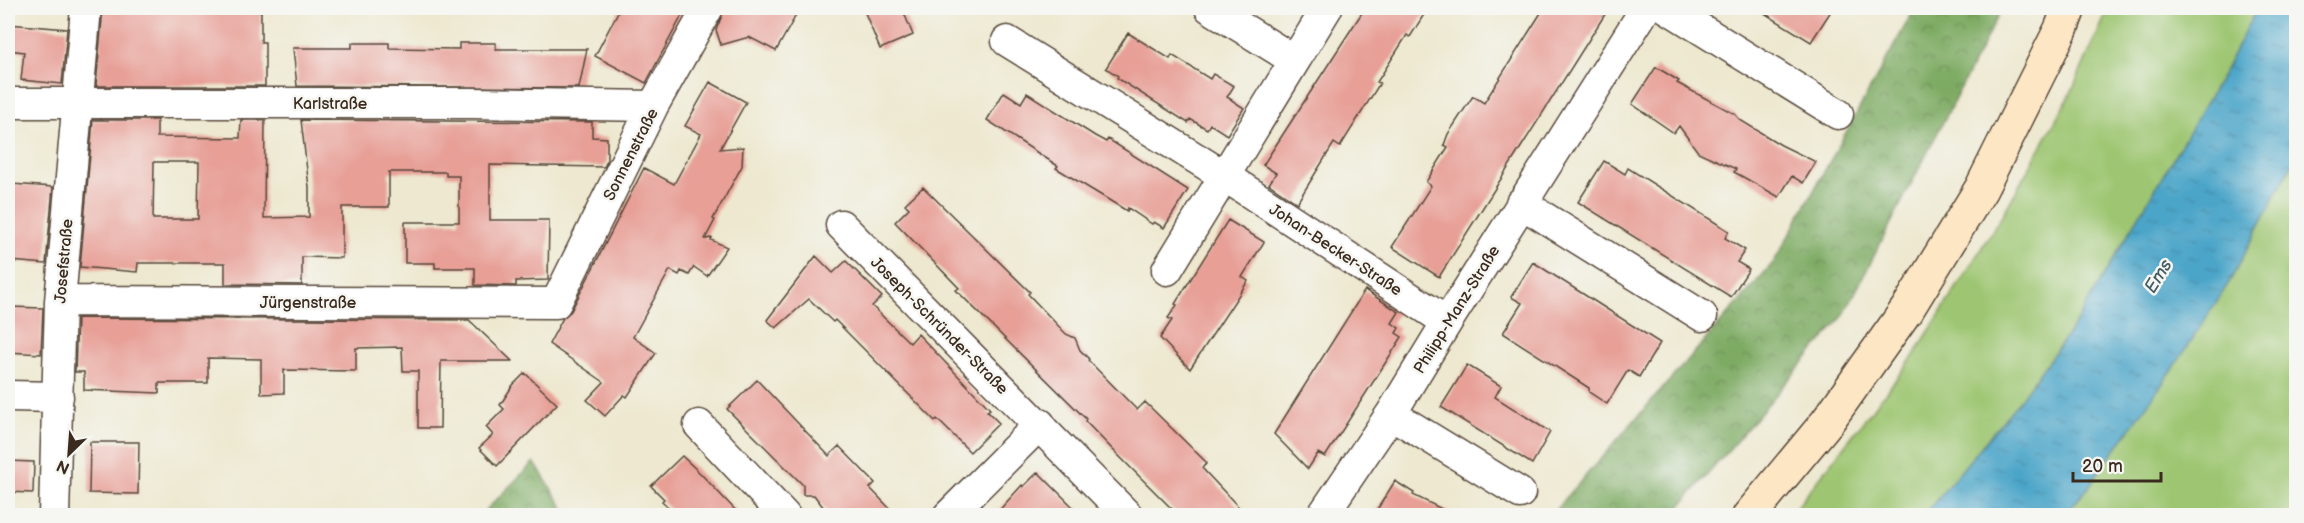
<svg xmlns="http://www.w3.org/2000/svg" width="2304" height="523" viewBox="0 0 2304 523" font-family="'Balsamiq Sans',sans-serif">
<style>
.grass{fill:#9ec672;stroke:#6c7848;stroke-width:1.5}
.forest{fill:url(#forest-crowns);stroke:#5c6a41;stroke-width:1.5}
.water{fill:url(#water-ripples);stroke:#436874;stroke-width:1.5}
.building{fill:#e79f96;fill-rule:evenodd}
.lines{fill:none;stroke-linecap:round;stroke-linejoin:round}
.street-casing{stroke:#564639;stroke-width:33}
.secondary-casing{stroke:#564639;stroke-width:36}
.street{stroke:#fff;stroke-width:30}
.secondary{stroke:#fce6c4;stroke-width:33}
.labels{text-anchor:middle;stroke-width:5;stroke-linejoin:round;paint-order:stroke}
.street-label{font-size:16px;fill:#3b2a1e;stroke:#f6f6f2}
.water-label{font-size:18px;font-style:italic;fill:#415b62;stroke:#f6f6f2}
</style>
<defs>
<pattern id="forest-crowns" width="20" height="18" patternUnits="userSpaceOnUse" patternTransform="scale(1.5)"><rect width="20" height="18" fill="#7eab64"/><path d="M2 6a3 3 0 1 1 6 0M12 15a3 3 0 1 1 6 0" fill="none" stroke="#688b52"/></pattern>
<pattern id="water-ripples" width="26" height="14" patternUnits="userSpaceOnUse" patternTransform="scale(1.5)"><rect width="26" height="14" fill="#4ba5c9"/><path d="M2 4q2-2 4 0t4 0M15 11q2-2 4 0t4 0" fill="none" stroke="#4087a3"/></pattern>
</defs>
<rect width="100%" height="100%" fill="#f6f6f2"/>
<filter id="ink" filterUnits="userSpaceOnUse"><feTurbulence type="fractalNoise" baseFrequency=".0167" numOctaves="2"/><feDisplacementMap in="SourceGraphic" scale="12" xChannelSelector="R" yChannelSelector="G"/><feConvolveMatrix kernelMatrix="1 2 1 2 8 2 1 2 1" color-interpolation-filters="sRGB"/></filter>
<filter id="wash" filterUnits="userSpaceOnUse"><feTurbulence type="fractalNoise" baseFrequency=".008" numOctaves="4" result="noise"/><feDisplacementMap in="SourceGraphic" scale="24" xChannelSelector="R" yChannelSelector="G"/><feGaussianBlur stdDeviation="1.35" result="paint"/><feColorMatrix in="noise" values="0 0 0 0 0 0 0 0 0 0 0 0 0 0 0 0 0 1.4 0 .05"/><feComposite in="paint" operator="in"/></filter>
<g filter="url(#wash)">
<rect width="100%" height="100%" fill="#ede8cf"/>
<path class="grass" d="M2109,8H2257L2223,74L2076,323L2016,405L1924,515L1790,516L1913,357L2006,209L2070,95Z
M2296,157V515L2064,516L2087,489L2230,281Z"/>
<path class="forest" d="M1915,8H2002L1843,316L1673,515H1551L1774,262Z
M534,462L568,515H481Z"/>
<path class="water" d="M2257,8H2296V157L2230,281L2173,369L2087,489L2064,515H1924L2016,405L2076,323L2223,74Z"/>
<g id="blocks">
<path class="building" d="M103,8H213V10L261,11V42H265V86H96Z
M620,8H686L646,83L595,56Z
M725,8H800L776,51L749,37L721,45L716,30Z
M863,8H902L913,35L880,49Z
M1365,8H1428L1410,37L1407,35L1377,82L1380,83L1340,147L1334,143L1297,203L1269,184L1276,173L1263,165Z
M1544,8H1609L1439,277L1392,247L1431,186L1426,182L1448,147L1444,145L1448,134L1473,96L1484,103Z
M1756,8H1833L1811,42Z
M8,24L67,29L62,84L21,80L24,52L8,50Z
M1128,33L1170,59L1172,55L1210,79L1213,74L1234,86L1227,97L1244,108L1227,135L1210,124L1207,129L1190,119L1188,123L1117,78L1118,76L1106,68Z
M352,43H389V48L459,49V43H496V49H587L579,88L297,86L293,48H352Z
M1656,67L1679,81L1677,83L1735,114L1740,120L1781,145L1816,162L1803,183L1792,176L1779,197L1734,172L1736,169L1698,152L1679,126L1674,133L1632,104Z
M710,82L746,102L720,149L743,147L742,166L713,219L715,220L705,239L712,238L711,240L727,247L707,276L694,267L689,275L681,271L679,275L670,270L633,337L656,353L627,397L624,395L605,416L587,400L604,382L549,344L563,318L571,311L644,168L674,184L701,134L685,126Z
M1004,92L1021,103L1027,93L1095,136L1106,142L1108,139L1188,190L1164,228L1154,222L1152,224L1128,208L1127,211L1056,168L1058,166L987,120Z
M93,120H157V137L240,138L241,120H265L264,218L309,217V187L301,120L592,122V137L607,138V161L604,167L490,165V220H549L548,280L516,281V286L475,285V268H435V263H405V222H459V176H446V172H389V207H342V258L302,257V285L225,284V263H138L137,272L80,267ZM154,162H199L198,219H153Z
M1604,161L1625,174L1628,168L1729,231L1725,238L1745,250L1737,262L1749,269L1731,297L1578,202Z
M11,184L53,187L46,264L10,261L12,234L8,233V211Z
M923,187L1030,292L1028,294L1066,334L1075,338L1080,350L1089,359L1088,360L1137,410L1145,402L1207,463L1202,468L1247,516H1179L1115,452L1085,421L1086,419L956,290L959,288L895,222L909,208L905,204Z
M1228,220L1264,242L1242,277L1248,281L1190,369L1160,338L1172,320L1168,318L1177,305L1175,304Z
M816,256L833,273L846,261L882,297L872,306L910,343L918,334L990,409L987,411L999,423L970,452L937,419L935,421L835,320L833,322L809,299L776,328L767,320Z
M1533,262L1660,343L1639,377L1628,370L1607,404L1589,392V388L1503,333L1522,303L1511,297Z
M1365,290L1399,312L1392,323L1399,328L1396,333L1402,337L1325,457L1318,453L1308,469L1274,434Z
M8,307L43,308L41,354L8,352Z
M77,318L469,320L512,361H441L440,428H418V371H403L402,347L356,348V371L284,370V393L261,394V359L208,358V383H159V393L84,390V372H75Z
M1467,365L1501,386L1495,397L1550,432L1532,464L1441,407Z
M525,373L557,404L497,466L479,448L493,435L486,427L504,409L500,405L513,385Z
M757,380L829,456L839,446L875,483L870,488L897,516H830L814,495H803V485L727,409Z
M90,442H139L138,494L89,493Z
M682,456L700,473L741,516H677L662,501L664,499L651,486Z
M8,461L34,462L33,493L8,492Z
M1038,472L1082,516H994L1022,485L1023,487Z
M1395,481L1414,493L1413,495L1456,516H1373Z"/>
</g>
</g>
<g filter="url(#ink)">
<use href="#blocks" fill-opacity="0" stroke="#564639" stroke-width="1.5"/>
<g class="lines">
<defs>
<path id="street" d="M1210,8L1294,60
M1667,8L1838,114
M1007,41L1226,177L1447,322
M8,103H470L653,106
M1521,203L1702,316
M841,225L1128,516
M1167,270L1327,8
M60,301L556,303L653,106L708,8
M8,396L58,397
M1391,414L1520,493
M699,425L785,516
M54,516L60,301L86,8
M948,516L1040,424
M1322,516L1391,414L1447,322L1646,8"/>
<path id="secondary" d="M1749,516L1827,422L1908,308L1981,189L2061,29L2069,8"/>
</defs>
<use href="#street" class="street-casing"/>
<use href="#secondary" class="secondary-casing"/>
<use href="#street" class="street"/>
<use href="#secondary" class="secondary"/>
</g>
</g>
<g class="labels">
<g class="street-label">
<text x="330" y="109">Karlstraße</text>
<text transform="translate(630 154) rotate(-63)" y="6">Sonnenstraße</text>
<text transform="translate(1336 249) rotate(33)" y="6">Johan-Becker-Straße</text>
<text transform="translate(63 261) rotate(-85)" y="6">Josefstraße</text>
<text x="308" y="308">Jürgenstraße</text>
<text transform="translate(1456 309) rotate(-58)" y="6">Philipp-Manz-Straße</text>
<text transform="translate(940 325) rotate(45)" y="6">Joseph-Schründer-Straße</text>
</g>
<g class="water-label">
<text transform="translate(2158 276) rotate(-58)" y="6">Ems</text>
</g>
</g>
<rect width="2304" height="523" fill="none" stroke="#f6f6f2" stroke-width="30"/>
<g transform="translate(69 454) rotate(205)" stroke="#f6f6f2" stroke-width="4.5" paint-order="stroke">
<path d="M0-4.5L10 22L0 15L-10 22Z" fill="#3b2a1e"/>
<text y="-9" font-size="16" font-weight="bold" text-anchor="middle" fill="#3b2a1e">N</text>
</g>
<path d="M2073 472v9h88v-9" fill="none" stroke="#3b2a1e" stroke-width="3"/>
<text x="2082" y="472" font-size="18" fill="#3b2a1e" stroke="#f6f6f2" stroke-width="4.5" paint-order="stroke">20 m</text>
</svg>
